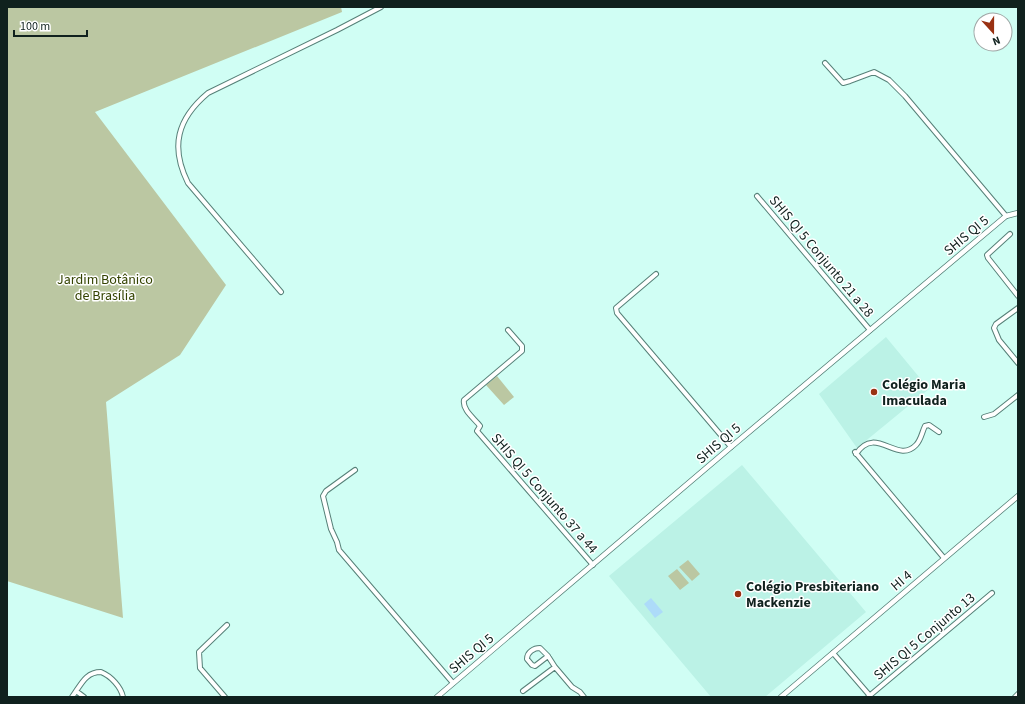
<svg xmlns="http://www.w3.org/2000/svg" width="1025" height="704" viewBox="0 0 1025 704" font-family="'Source Sans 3',sans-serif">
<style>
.built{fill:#bbf2e6}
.green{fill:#bbc7a2}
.water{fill:#addbf9}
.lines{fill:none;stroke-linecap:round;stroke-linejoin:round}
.minor-casing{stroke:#568078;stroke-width:6}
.tertiary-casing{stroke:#568078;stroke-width:6}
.minor{stroke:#fff;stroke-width:4}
.tertiary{stroke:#fff;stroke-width:4.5}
.poi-dot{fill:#993112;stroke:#fff;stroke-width:1.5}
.labels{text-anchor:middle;stroke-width:3;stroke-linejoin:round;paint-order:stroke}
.street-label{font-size:14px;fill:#10211e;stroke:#fff}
.park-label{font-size:14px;fill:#344300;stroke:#fff}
.poi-label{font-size:14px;font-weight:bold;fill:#10211e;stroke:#fff;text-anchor:start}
</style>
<rect width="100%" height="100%" fill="#d0fef4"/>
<path class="built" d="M886,337L929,389L857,448L819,394Z
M742,465L866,612L765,697H711L609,576Z"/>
<path class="green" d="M7,7H341L342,12L95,112L226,285L180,355L106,402L123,618L7,581Z
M497,376L514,397L504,405L486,385Z
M688,560L700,574L692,581L679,567Z
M677,569L689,583L680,590L668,576Z"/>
<path class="water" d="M651,598L663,612L655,618L644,604Z"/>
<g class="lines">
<defs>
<path id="minor" d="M825,63L843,83L850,81L874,72L889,80L905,96L1006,216
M757,196L870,330
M1010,234L987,255L988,258L1018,296
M656,274L616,308L617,313L731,447
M281,292L188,183C170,147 177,119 208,93L337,30L381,7
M1018,308L996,324L994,328L999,340L1018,363
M508,330L522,346V351L464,400C462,410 475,419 480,426L477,431L593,565
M984,417L994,414L1018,395
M855,452L944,558
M856,454C876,424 897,465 916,445C921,440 922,432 925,426L929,425L939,432
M355,470L326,491L323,496L331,529L337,542L339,550L453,683
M833,653L871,697
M555,667L572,687L580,692L584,697
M76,691L84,697
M523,691L555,667L548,656L535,666L532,665L527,659C527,652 534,648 540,648L548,656
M72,697C81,685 85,672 101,672C111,676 121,687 123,697
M225,697L200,668L199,652L227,625
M868,697L992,593
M1015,697L1018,694"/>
<path id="tertiary" d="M437,697L731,447L1006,216L1018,213
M781,697L1018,496"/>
</defs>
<use href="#minor" class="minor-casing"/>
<use href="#tertiary" class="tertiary-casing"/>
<use href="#minor" class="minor"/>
<use href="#tertiary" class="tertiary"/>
</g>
<g class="poi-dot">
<circle cx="874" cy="392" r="4"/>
<circle cx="738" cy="594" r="4"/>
</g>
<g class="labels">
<g class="street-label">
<text transform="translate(966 235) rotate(-40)" y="5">SHIS QI 5</text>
<text transform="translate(822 256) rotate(50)" y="5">SHIS QI 5 Conjunto 21 a 28</text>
<text transform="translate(718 443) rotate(-41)" y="5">SHIS QI 5</text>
<text transform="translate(545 493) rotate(49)" y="5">SHIS QI 5 Conjunto 37 a 44</text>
<text transform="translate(901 580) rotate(-41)" y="5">HI 4</text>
<text transform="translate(924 636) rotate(-40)" y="5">SHIS QI 5 Conjunto 13</text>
<text transform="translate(471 653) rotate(-40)" y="5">SHIS QI 5</text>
</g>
<g class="park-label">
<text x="105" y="284">Jardim Botânico<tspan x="105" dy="16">de Brasília</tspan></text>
</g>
<g class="poi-label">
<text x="882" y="389">Colégio Maria<tspan x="882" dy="16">Imaculada</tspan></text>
<text x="746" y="591">Colégio Presbiteriano<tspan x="746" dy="16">Mackenzie</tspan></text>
</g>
</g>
<rect width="1025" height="704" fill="none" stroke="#10211e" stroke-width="16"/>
<g transform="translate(993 32) rotate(159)"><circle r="19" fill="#ffffff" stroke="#9fa6a5"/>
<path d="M0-3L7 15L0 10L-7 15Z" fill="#993112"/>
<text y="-6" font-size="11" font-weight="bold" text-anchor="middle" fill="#10211e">N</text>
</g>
<path d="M14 30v6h73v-6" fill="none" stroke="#10211e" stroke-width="2"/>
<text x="20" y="30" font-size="12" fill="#10211e" stroke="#ffffff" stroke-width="3" paint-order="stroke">100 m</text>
</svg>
